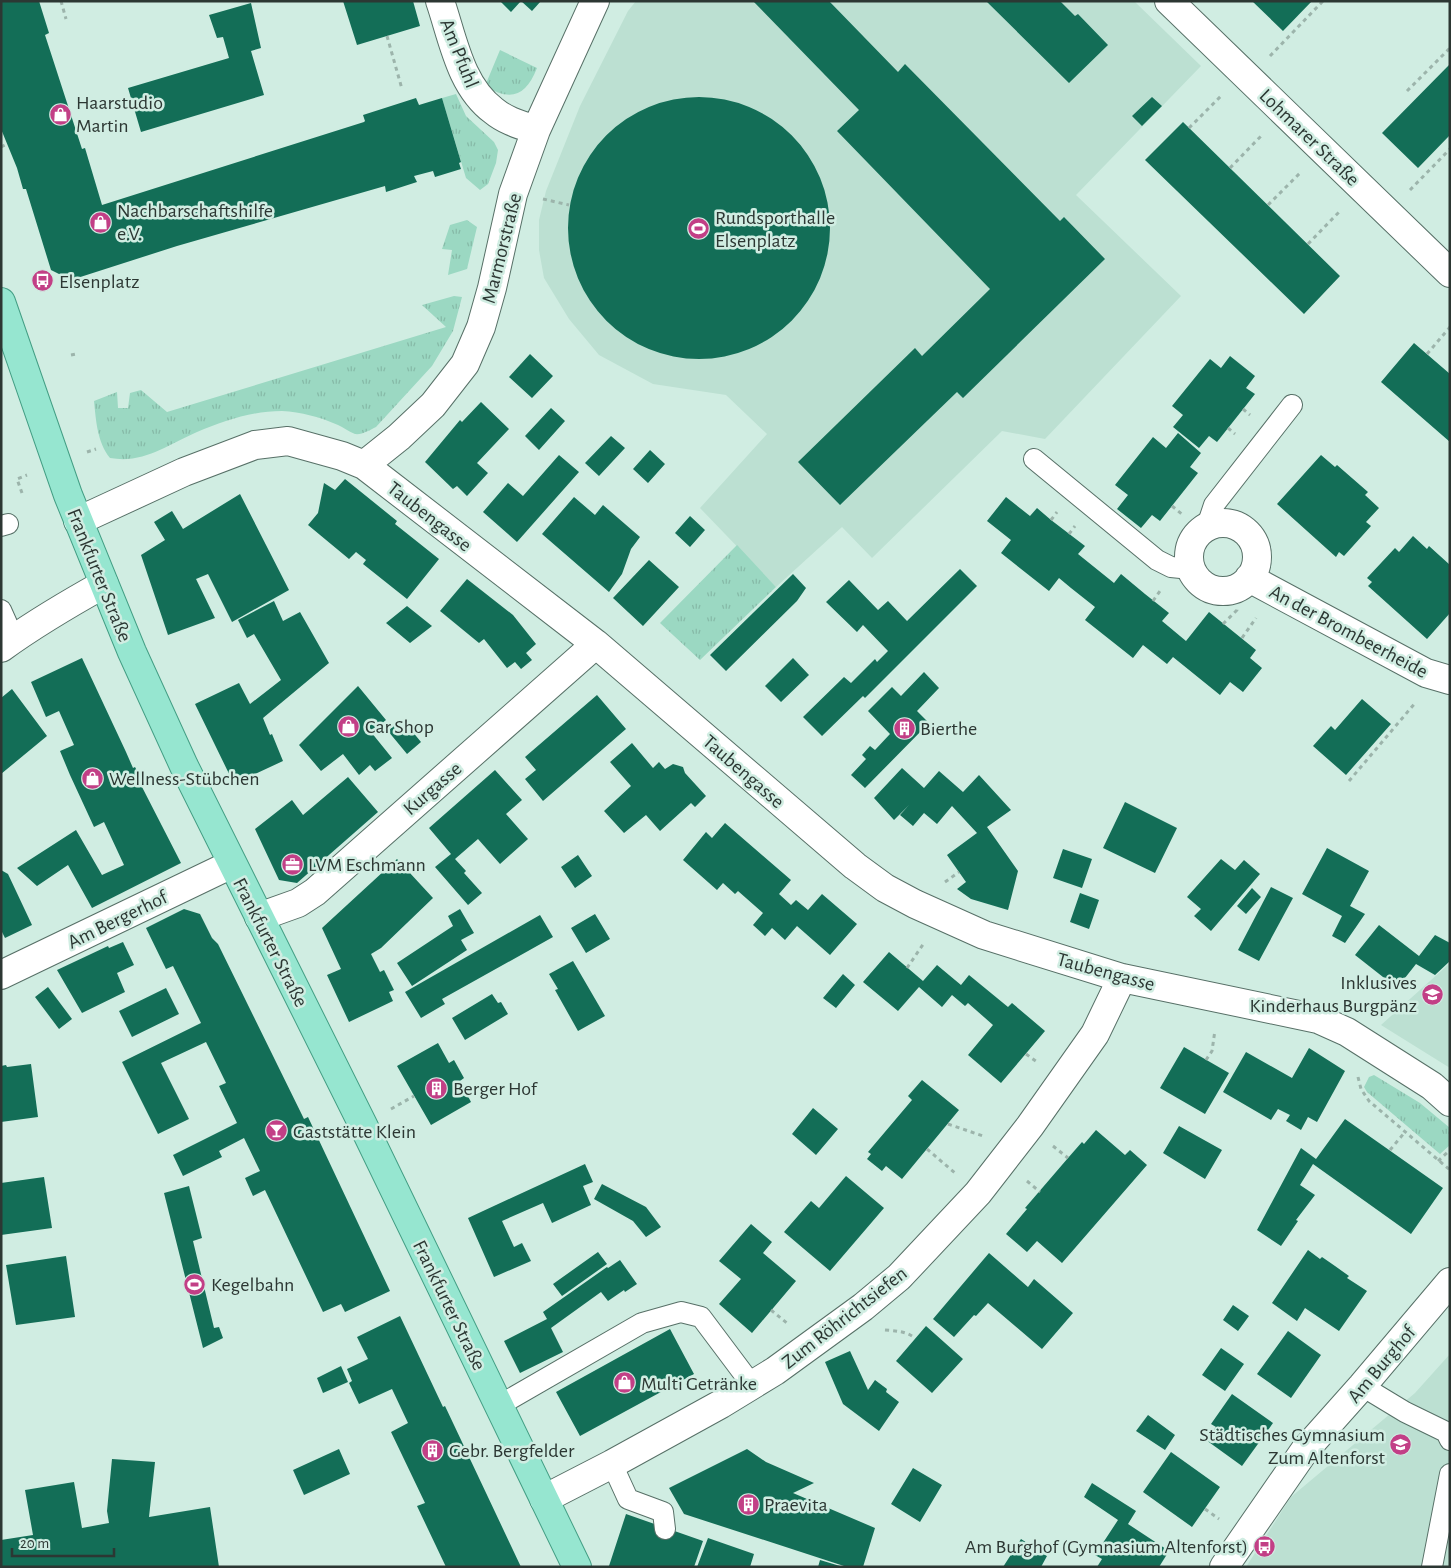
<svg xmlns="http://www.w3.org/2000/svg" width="1451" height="1568" viewBox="0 0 1451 1568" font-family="'Alegreya Sans',sans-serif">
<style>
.built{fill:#bce0d2}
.grass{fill:url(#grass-tufts)}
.building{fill:#136e57}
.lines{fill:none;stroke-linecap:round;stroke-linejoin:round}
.lane-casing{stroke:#577067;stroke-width:22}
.street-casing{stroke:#577067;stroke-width:30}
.primary-casing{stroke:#439e84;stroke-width:30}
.path{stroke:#9cb4ab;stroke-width:3;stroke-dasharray:4 4;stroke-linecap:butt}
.lane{stroke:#fff;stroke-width:20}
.street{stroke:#fff;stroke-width:28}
.primary{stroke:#96e6d0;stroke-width:28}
.labels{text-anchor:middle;stroke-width:5;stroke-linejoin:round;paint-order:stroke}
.street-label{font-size:20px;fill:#2c3733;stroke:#d0ede2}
.poi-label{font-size:20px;fill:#2c3733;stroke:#d0ede2;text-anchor:start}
</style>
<defs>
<pattern id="grass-tufts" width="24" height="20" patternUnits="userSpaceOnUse" patternTransform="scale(1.25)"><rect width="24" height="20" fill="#9bd8c2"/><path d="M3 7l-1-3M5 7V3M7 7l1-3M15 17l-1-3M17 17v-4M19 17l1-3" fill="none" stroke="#86baa7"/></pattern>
</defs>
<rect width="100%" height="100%" fill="#d0ede2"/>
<path class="built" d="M636,1H1134L1201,66L1076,195L1181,296L1045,439L1002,431L872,558L842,527L776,587L700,508L767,434L726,395L653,384L599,355L569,319L544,278L539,250V220L546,191L580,106L628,11Z
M1450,963V1068L1381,1025Z
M1450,1354V1567H1246L1291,1497L1415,1393Z"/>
<path class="grass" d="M500,50L537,68C526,96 511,102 485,86Z
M456,94L466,116L494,142L498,150L496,163L488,184L480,190L466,178L442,98Z
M467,220L477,227L467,269L448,275L452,250L442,249L450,225Z
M454,296L462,297L453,331L432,366L376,427C370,430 362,435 355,434C349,432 343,427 338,425C320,417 301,412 282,411C252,411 224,421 197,432C167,445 144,464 110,458C97,442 96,420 94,401L117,392L118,408H128L130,393L141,390L167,412L446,327L422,305Z
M737,545L776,587L700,660L660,623Z
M1374,1075L1420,1103L1450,1128V1145L1440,1154L1367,1092L1364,1087L1369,1077Z"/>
<path class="building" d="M1,1H39L49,33L45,35L82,149L85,148L102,205L364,122L365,121L363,115L416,98L419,105L442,98L461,162L459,163L461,169L435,177L433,171L414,176L417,182L386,192L385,186L177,246L71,280L51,270L26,189H23L17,168L1,129Z
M343,1H413L420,26L357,45Z
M500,1H521L511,12Z
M521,1H541L532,11Z
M753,1H829L898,72L905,64L1060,221L1064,217L1105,259L963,398L957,392L840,505L798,462L915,348L922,356L990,289L837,131L859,110Z
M986,1H1060L1075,16L1078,14L1108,45L1069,83Z
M1252,1H1312L1283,31Z
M251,3L261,48L251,51L264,95L141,132L128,88L229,58L223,37L217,38L209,15Z
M1450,64V135L1418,168L1382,133Z
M1152,97L1162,106L1142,126L1132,116Z
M568 228a131 131 0 1 1 262 0a131 131 0 1 1-262 0Z
M1183,122L1340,276L1304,314L1145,160Z
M1414,343L1450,374V442L1381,382Z
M530,354L553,376L532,398L509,377Z
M1230,356L1255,376L1246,388L1255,394L1217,442L1209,436L1199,448L1173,427L1183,415L1172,406L1210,359L1221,368Z
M481,402L509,429L477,463L488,473L467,496L457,486L453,489L425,462L460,420L462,422Z
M551,408L565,421L539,450L525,436Z
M1178,433L1201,453L1190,467L1198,473L1160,521L1152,515L1141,528L1117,509L1128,495L1115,485L1153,437L1166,448Z
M611,436L625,448L599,476L585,463Z
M650,450L665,464L648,483L633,469Z
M559,455L579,472L517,542L483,512L508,483L523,496Z
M1321,455L1335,467L1337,465L1368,492L1365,495L1379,508L1366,522L1371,526L1344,556L1339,552L1336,557L1277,504Z
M345,479L397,521L395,524L439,559L407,599L363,564L366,560L356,552L349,559L308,525L318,513L324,483L335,490Z
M240,494L289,590L232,622L208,574L196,579L215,618L168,635L141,555L165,540L154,522L172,511L183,529Z
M574,497L595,515L603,505L640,537L631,549L622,574L609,592L542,534Z
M1006,497L1030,516L1037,508L1051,520L1085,546L1078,554L1114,583L1121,574L1145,594L1169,613L1162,621L1186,641L1209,612L1256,650L1250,658L1262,668L1243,692L1230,682L1220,695L1173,657L1167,664L1143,645L1133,658L1085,620L1095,607L1071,588L1059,578L1049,591L1001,553L1011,540L987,521Z
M690,516L705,530L690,547L675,533Z
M1413,536L1427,549L1429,546L1450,565V613L1427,639L1368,586L1372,582L1367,578L1395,548L1399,552Z
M649,560L679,587L643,626L613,598Z
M960,569L977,586L865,698L863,696L822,736L803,717L844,677L851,683L875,659L877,662L888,651L863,625L857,632L826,602L849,580L878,610L888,601L907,621Z
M793,574L806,588L797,601L726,671L710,655Z
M467,579L513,615L536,644L526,653L532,660L521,669L515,662L507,668L484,639L479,643L440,611Z
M274,601L283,621L300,612L329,663L263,718L270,735L272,734L283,761L234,784L195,704L239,683L250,704L281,680L254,634L247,638L238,620Z
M407,606L432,626L410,643L386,623Z
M82,658L126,752L133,768L135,767L145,786L142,787L181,863L92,908L68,865L37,886L17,868L76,830L102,875L124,865L104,822L94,827L70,775L60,751L74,745L59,711L46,717L31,682Z
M793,658L809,675L781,702L765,686Z
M924,672L939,688L917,711L929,723L865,788L851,775L866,759L862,755L870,746L875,750L890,734L868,711L892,687L901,696Z
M358,686L386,720L371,732L392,758L375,771L370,765L359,775L343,754L321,771L299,745Z
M12,689L47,736L1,774V698Z
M597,695L626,729L543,801L525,779L536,770L525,757Z
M1362,699L1391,724L1346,775L1313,746L1331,726L1335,730Z
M402,719L421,742L407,754L388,731Z
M632,743L653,768L659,762L665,769L673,764L683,767L685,773L706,796L695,807L691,803L660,831L646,815L624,833L604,811L631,786L610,762Z
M902,768L924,788L939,771L963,792L979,775L1011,810L987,827L1018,871L1008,910L971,899L957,889L966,882L947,855L977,833L952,806L937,824L924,813L913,826L900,815L909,805L894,820L874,798Z
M495,770L522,800L506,814L528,839L500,864L478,839L455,859L466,871L464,873L482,893L468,905L435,867L451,854L429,828Z
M348,777L378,812L297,883L279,880L255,829L292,800L303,815Z
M1125,802L1177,828L1155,873L1103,848Z
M725,823L791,880L779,894L791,905L796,900L808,910L822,894L857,924L830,955L797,926L785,940L772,928L765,936L753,925L763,913L738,891L735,894L723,883L717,890L683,860L706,832L712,838Z
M1327,848L1369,871L1350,906L1365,914L1345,943L1332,936L1342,916L1302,894Z
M1063,849L1092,859L1082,888L1053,878Z
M578,855L592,876L575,888L561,867Z
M397,859L433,898L381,948L371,954L380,972L384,970L394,990L389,992L393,1001L349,1022L327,975L341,969L322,928Z
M1221,859L1235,870L1244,860L1260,874L1211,931L1194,916L1201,909L1187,897Z
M1,870L8,874L32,925L5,938L1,930Z
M1271,887L1293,898L1259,961L1238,950Z
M1252,888L1261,897L1246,914L1237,906Z
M1080,893L1099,900L1089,929L1070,922Z
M184,909L200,914L212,938L218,944L304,1119L308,1117L390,1291L345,1312L341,1304L323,1312L265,1190L253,1196L245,1178L260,1171L244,1138L219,1151L222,1157L183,1176L173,1155L237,1123L219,1086L226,1083L206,1042L161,1063L189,1119L158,1134L122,1062L201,1023L173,966L166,969L146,928Z
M460,909L474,933L461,940L467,950L412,986L397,963L453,926L448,916Z
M595,914L610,939L586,953L571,928Z
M540,915L553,937L442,999L445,1004L421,1018L405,992Z
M1379,925L1419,956L1435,935L1450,943V961L1435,975L1416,964L1397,988L1355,955Z
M123,942L134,965L117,973L125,992L82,1013L57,970L108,946L109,948Z
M889,952L923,981L937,965L961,985L969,975L1008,1007L1012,1003L1045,1031L1001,1083L968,1055L993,1025L968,1003L965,1006L952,995L942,1007L919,987L898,1011L863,982Z
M573,961L605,1016L578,1031L555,990L558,989L549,974Z
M843,974L855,985L836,1008L823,998Z
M48,987L72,1019L59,1029L35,997Z
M166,988L179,1014L132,1037L119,1011Z
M492,994L498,1003L501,1002L508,1014L465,1040L452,1018Z
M438,1043L449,1063L454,1060L464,1078L460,1081L471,1102L431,1125L397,1066Z
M1184,1047L1229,1073L1205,1114L1160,1088Z
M1309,1048L1345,1071L1317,1122L1308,1117L1301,1130L1286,1121L1290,1115L1278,1109L1271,1120L1223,1092L1246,1052L1292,1078Z
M31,1064L38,1117L1,1122V1066L6,1065L7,1067Z
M922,1080L959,1110L902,1179L886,1166L882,1171L867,1159L871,1154L868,1152L912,1100L908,1096Z
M813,1108L838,1129L816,1155L792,1134Z
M1345,1119L1443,1188L1411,1234L1313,1164L1300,1185L1315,1195L1296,1220L1298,1221L1281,1246L1257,1230L1301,1148L1316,1159Z
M1179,1126L1222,1150L1205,1179L1163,1153Z
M1096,1130L1125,1155L1130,1150L1147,1165L1062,1263L1037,1241L1027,1252L1006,1234L1027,1209L1025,1208L1068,1158L1082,1142L1084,1144Z
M585,1164L593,1182L583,1186L591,1205L552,1223L543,1203L502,1221L514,1247L522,1243L531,1261L494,1277L468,1218Z
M846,1176L884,1208L830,1271L784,1232L811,1201L819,1208Z
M44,1177L52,1228L1,1235V1183Z
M602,1184L646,1207L661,1227L646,1237L633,1221L594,1199Z
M189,1186L202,1238L193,1241L214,1328L219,1327L223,1338L203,1348L164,1193Z
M751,1224L772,1242L763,1253L796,1281L752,1333L719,1304L741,1279L719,1261Z
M1308,1250L1320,1259L1322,1257L1335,1266L1349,1276L1347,1278L1367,1291L1339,1331L1305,1308L1297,1321L1272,1303Z
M598,1252L607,1264L562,1296L553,1284Z
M989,1253L1028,1287L1034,1279L1073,1313L1042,1349L988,1303L976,1316L974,1315L954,1337L933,1319Z
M66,1256L75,1317L16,1325L6,1265Z
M620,1260L637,1284L625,1292L624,1290L608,1301L601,1292L551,1328L563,1352L520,1373L504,1341L547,1319L543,1312L607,1267L608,1268Z
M1233,1305L1249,1316L1238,1331L1223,1320Z
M400,1316L443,1407L445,1406L521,1567H446L417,1506L425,1503L391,1432L408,1423L392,1389L359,1404L349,1383L352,1381L347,1369L368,1359L357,1337Z
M926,1326L963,1359L932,1393L896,1361Z
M670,1329L694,1374L580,1436L556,1392Z
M1288,1331L1321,1355L1291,1398L1257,1374Z
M1221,1348L1244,1364L1225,1391L1202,1375Z
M850,1351L868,1390L875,1380L887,1389L886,1392L899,1402L879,1431L843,1404L825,1362Z
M341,1366L348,1382L323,1393L317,1378Z
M1232,1394L1273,1423L1242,1466L1206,1440L1216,1427L1211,1424Z
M1148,1415L1175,1435L1165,1450L1136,1431Z
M339,1449L350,1474L304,1495L293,1470Z
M747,1449L766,1462L814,1483L793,1493L875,1528L863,1567H847L684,1514L669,1488Z
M1171,1452L1220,1487L1192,1527L1143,1492Z
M112,1459L155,1462L149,1517L210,1507L219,1567H1V1540L33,1535L25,1490L74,1482L82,1528L109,1523L107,1511Z
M913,1468L942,1485L920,1522L891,1504Z
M1092,1483L1136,1511L1128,1524L1169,1551L1159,1567H1097L1102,1559L1095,1555L1118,1520L1084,1497Z
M626,1514L703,1541L694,1567L609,1566Z
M708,1538L754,1554L750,1567H697Z
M1021,1539L1047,1556L1041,1567H1003Z
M820,1560L840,1566V1567H818Z"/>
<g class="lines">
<defs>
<path id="lane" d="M1034,459L1157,560L1171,567L1191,569
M1210,525V517L1214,505L1292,405
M1,526L8,524
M1,610L14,639
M1362,1386L1405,1412L1446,1432L1450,1440
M498,1406L642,1323L681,1312L701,1317L752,1385
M612,1464L628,1499L663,1512L665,1529
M1432,1567L1450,1474"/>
<path id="street" d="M440,1C453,39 460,86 494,111C506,121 521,125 536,130
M1169,1L1450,273
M364,465L399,437L433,405L465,364L481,327L492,288L513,194L536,130L595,1
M78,521L184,472L255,445L288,441L342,456L364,465L596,644L855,866L885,888L915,904L984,935L1122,978L1318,1019L1347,1032L1432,1086L1450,1102
M1189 557a34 34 0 1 1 68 0a34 34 0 1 1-68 0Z
M1249,578L1426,673L1450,680
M1,648C34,624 68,604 104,584
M259,917L298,903L315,892L596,644
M1,975L232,864
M544,1499L612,1464L721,1404L775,1371L863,1307L899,1277L978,1193L1030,1126L1095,1034L1122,978
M1224,1567L1305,1450L1362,1386L1450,1282"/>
<path id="primary" d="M1,302L68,495L132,652L184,766L363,1125L577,1567"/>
</defs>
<use href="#lane" class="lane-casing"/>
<use href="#street" class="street-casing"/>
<use href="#primary" class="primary-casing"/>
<path class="path" d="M61,1L66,19
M387,36L402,89
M1270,56L1323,1
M1407,91L1450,48
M1189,128L1222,95
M1,131H2
M1,147L7,144
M1230,168L1263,134
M1410,190L1450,149
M543,199L569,205
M1268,205L1301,172
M1308,244L1341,210
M43,281L48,279
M1427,354L1450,327
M71,355L76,354
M1243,409L1250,415
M1228,428L1235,434
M87,452L96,449
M22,493L17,479L27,475
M1172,506L1183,515
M1051,520L1057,512
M1069,534L1075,526
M1153,601L1160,591
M1223,624L1237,610V607
M1242,638L1256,618
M1349,781L1416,702
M945,882L959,872
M907,968L924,943
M1026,1054L1037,1062
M1206,1060L1212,1051L1215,1030
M1358,1077L1361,1089L1369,1101L1450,1170
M391,1109L414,1096
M948,1124L983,1136
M1053,1146L1068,1158
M927,1149L955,1173
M1390,1150L1405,1132
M1438,1161L1450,1150
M1027,1181L1040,1192
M771,1310L788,1324
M885,1330C896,1331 906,1331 915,1338
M1205,1509L1219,1519"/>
<use href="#lane" class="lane"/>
<use href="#street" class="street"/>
<use href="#primary" class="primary"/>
</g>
<defs>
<symbol id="shop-disc" viewBox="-11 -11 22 22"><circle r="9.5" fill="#c23f86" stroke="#d0ede2"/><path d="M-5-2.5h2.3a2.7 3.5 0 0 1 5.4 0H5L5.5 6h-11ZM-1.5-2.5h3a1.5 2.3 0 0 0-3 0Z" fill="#fff"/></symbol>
<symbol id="stadium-disc" viewBox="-11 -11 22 22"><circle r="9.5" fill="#c23f86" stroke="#d0ede2"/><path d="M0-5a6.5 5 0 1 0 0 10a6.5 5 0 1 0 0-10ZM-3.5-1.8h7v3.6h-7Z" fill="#fff"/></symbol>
<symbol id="bus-disc" viewBox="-11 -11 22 22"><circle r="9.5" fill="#c23f86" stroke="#d0ede2"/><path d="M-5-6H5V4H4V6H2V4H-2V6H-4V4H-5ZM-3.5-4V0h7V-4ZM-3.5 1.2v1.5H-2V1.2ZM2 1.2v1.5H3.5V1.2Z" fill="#fff"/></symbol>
<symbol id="building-disc" viewBox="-11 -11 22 22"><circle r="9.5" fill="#c23f86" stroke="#d0ede2"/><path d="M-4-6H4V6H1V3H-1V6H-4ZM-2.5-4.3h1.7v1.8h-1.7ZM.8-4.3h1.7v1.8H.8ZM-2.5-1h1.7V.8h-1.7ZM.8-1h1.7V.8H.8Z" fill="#fff"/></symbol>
<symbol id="office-disc" viewBox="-11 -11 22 22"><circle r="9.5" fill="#c23f86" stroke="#d0ede2"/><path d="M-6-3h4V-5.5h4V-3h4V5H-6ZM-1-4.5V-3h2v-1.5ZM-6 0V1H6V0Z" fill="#fff"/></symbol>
<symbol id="school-disc" viewBox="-11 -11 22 22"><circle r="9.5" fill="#c23f86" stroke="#d0ede2"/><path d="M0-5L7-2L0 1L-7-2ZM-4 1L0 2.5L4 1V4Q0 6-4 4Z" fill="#fff"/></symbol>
<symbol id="bar-disc" viewBox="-11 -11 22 22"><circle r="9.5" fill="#c23f86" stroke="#d0ede2"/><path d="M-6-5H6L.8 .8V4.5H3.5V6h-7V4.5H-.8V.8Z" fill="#fff"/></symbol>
</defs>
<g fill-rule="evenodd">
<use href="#shop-disc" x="48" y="102" width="25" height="25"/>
<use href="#shop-disc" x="88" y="210" width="25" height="25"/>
<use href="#stadium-disc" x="686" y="216" width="25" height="25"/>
<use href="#bus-disc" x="30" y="268" width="25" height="25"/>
<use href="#shop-disc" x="336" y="714" width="25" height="25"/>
<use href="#building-disc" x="892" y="716" width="25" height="25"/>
<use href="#shop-disc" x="80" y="766" width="25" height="25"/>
<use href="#office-disc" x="280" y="852" width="25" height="25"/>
<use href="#school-disc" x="1420" y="982" width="25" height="25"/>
<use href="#building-disc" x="424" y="1076" width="25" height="25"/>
<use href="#bar-disc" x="264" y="1118" width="25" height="25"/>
<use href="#stadium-disc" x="182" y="1272" width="25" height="25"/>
<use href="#shop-disc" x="612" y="1370" width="25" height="25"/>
<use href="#school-disc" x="1388" y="1432" width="25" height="25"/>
<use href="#building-disc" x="420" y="1438" width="25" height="25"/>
<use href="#building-disc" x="736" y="1492" width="25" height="25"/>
<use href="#bus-disc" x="1252" y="1534" width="25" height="25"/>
</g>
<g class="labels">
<g class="street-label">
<text transform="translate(460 53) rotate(68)" y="7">Am Pfuhl</text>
<text transform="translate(1310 137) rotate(44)" y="7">Lohmarer Straße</text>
<text transform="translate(501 248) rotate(-76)" y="7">Marmorstraße</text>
<text transform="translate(430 516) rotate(38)" y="7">Taubengasse</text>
<text transform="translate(100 575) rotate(68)" y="7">Frankfurter Straße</text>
<text transform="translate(1349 631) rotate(28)" y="7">An der Brombeerheide</text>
<text transform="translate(744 771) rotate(41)" y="7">Taubengasse</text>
<text transform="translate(432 788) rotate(-41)" y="7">Kurgasse</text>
<text transform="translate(117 919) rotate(-26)" y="7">Am Bergerhof</text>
<text transform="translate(271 942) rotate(63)" y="7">Frankfurter Straße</text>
<text transform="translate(1106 971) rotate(15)" y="7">Taubengasse</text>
<text transform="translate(450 1305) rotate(64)" y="7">Frankfurter Straße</text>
<text transform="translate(844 1317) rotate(-38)" y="7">Zum Röhrichtsiefen</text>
<text transform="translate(1381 1364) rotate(-50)" y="7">Am Burghof</text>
</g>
<g class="poi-label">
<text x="76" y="109">Haarstudio<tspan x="76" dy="23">Martin</tspan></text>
<text x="117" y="217">Nachbarschaftshilfe<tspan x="117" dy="23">e.V.</tspan></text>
<text x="715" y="224">Rundsporthalle<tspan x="715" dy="23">Elsenplatz</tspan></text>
<text x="59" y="288">Elsenplatz</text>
<text x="365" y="733">Car Shop</text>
<text x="920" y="735">Bierthe</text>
<text x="109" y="785">Wellness-Stübchen</text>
<text x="308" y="871">LVM Eschmann</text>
<text x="1417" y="989" text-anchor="end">Inklusives<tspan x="1417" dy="23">Kinderhaus Burgpänz</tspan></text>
<text x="453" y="1095">Berger Hof</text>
<text x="293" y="1138">Gaststätte Klein</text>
<text x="211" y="1291">Kegelbahn</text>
<text x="641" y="1390">Multi Getränke</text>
<text x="1385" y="1441" text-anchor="end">Städtisches Gymnasium<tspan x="1385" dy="23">Zum Altenforst</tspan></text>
<text x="449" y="1457">Gebr. Bergfelder</text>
<text x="764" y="1511">Praevita</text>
<text x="1248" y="1553" text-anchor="end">Am Burghof (Gymnasium Altenforst)</text>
</g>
</g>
<rect width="1451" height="1568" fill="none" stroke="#2c3733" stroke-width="5"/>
<path d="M12 1548v8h102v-8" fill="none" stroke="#2c3733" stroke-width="2.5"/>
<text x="20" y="1548" font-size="15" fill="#2c3733" stroke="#d0ede2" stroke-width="4" paint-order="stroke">20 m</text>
</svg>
